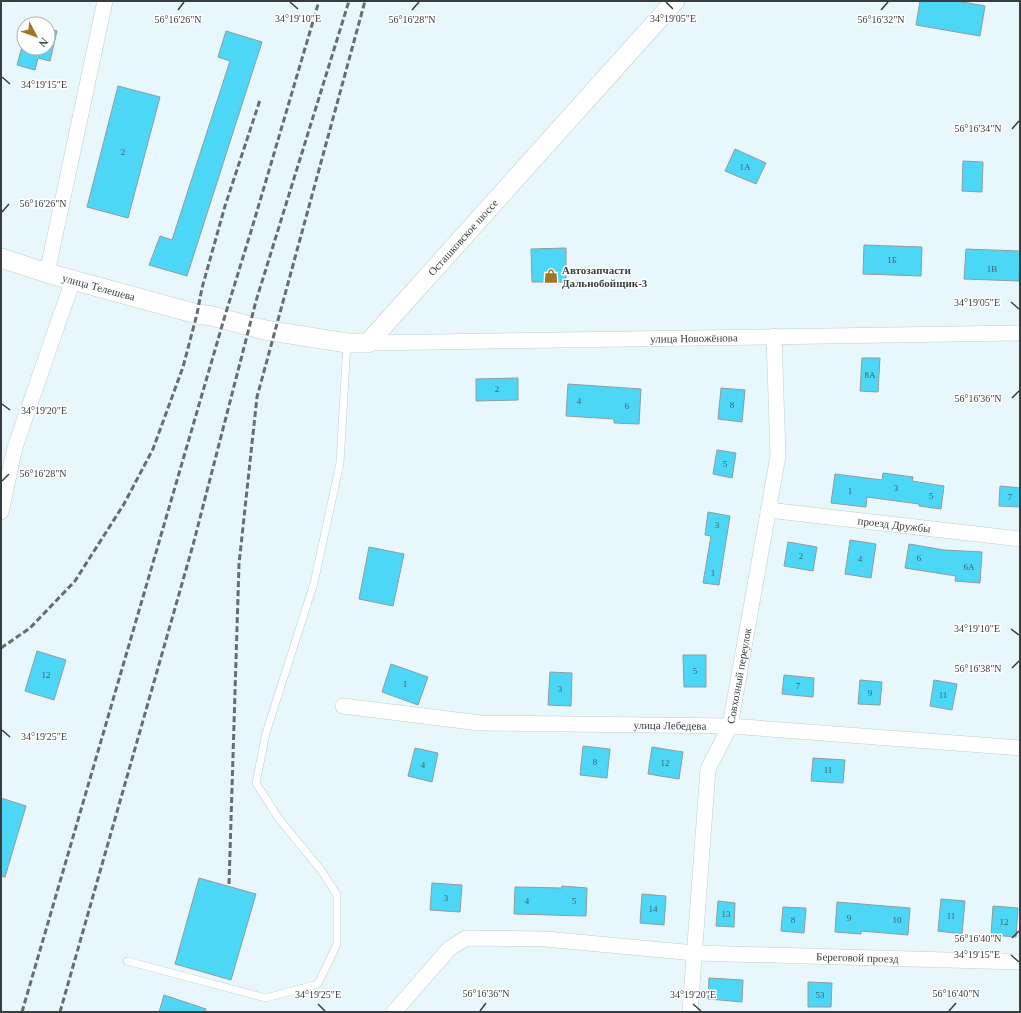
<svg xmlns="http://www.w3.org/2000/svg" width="1021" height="1013" viewBox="0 0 1021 1013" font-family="Georgia,serif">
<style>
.building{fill:#4dd7f7;stroke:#8f9da1}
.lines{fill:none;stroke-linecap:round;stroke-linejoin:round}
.service-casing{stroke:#becdd1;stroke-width:8}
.minor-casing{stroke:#becdd1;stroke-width:16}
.tertiary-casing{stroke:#becdd1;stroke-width:20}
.service{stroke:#fff;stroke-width:7}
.minor{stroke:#fff;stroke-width:15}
.tertiary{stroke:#fff;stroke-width:19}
.rail{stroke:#666e70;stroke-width:3;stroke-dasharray:6 3;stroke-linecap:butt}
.ticks{fill:none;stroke:#383e3f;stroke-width:1.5}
.labels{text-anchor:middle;stroke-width:3;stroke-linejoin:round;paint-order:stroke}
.number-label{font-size:9px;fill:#3d646d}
.street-label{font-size:11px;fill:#383e3f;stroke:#fff}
.poi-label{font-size:11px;font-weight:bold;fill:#383e3f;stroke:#fff;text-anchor:start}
.ticks-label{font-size:10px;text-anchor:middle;fill:#383e3f;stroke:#fff;stroke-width:3;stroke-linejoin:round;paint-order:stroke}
</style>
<rect width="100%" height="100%" fill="#e8f7fb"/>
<path class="building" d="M920,1H957L985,6L980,36L916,25Z
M48,28L57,31L50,61L38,58L35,70L17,65L24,39V48H48Z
M226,31L262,42L187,276L149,265L160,236L172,240L230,61L218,57Z
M118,86L160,97L128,218L87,207Z
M735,149L766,163L756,184L725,171Z
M963,161L983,162L982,192L962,191Z
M864,245L922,247L921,276L863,274Z
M566,248V282H532L531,249Z
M966,249L1020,251L1019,281L964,279Z
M862,358H880L878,392L860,391Z
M518,378V400L476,401V379Z
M568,384L641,389L639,424L614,423V419L566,416Z
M721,388L745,390L742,422L718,419Z
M717,450L736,453L732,478L713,474Z
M883,473L913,477L912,481L944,486L941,509L919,506V504L867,497L866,507L831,503L835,474L882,480Z
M1000,486L1020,488V507L999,506Z
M708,512L730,516L719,585L703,583L711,536L705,535Z
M850,540L876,544L871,578L845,574Z
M788,542L817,547L813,571L784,566Z
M909,544L944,550L982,552L980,583L955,581L956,576L905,568Z
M369,547L404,554L393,606L359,599Z
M37,651L66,660L54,700L25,691Z
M683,655H706V687H684Z
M391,664L428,677L418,705L382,692Z
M550,672L572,673L571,706L548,705Z
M784,675L814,678L813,697L782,694Z
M860,680L882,682L880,705L858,704Z
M934,680L957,684L952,710L930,706Z
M583,746L610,749L607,778L580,775Z
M652,747L683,752L679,779L648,774Z
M415,748L438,753L432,782L408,776Z
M813,758L845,760L843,783L811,781Z
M1,798L26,806L5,877L1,876Z
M199,878L256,894L231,980L175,964Z
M432,883L462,885L460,912L430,910Z
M562,886L587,888L586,916L514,914L515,887L562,888Z
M642,894L666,896L664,925L640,923Z
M941,899L965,901L962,934L938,931Z
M718,901L735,903L734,927L716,926Z
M837,902L910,908L908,935L861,931V934L835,932Z
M993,906L1018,908L1016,937L991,935Z
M783,907L806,908L804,933L781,931Z
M709,978L743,980L742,1002L708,999Z
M808,982L832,983L831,1007H808Z
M164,995L206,1009L205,1012H159Z"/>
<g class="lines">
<defs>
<path id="service" d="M127,961L266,998L318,984L337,944V895L321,870L279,819L256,783L266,733L314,583L340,463L347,343"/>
<g id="minor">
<path d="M47,273L105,1"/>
<path id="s1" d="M368,343L1020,333"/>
<path id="s2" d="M768,510L1020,539"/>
<path d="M1,512L15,447L73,280"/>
<path id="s3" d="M343,706L480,723L730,726L1020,748"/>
<path id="s4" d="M394,1012L449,949L466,938L545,939L695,953L1020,962"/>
<path id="s5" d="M690,1012L708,769L730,726L778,456L774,336"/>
</g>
<g id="tertiary">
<path id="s6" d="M1,258L47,273L197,314L212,316L265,330L347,343H368L675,1"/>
</g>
</defs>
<use href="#service" class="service-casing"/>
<use href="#minor" class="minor-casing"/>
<use href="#tertiary" class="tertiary-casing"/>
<use href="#service" class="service"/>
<use href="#minor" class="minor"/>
<use href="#tertiary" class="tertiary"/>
<path class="rail" d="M1,648L30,628L75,581L124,504L153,449L183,367L197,314L202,288L225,206L260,100
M229,884L239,564L257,397L365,1
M22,1012L224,319L252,228L319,1
M60,1012L193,545L256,301L349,1"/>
</g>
<path class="ticks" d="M290,2L298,9M666,2L673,9M178,10L184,2M412,10L419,2M881,10L888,2M2,77L10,84M1012,129L1019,121M2,212L9,204M1011,302L1019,309M1012,398L1019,391M2,404L10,410M2,481L9,474M1011,629L1019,635M1012,668L1019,661M2,730L10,737M1012,938L1019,931M1011,955L1019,962M318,1004L325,1011M693,1004L701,1011M480,1011L486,1003M949,1011L956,1003"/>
<defs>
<symbol id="shop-bare" viewBox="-9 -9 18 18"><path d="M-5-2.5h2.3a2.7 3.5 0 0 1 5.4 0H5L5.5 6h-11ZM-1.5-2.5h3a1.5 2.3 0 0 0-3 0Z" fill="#9d7824" stroke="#fff" stroke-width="2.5" paint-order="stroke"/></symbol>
</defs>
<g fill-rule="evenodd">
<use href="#shop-bare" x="541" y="266" width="20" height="20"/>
</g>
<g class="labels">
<g class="number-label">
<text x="123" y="155">2</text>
<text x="745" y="170">1А</text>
<text x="892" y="263">1Б</text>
<text x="992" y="272">1В</text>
<text x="870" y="378">8А</text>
<text x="497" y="392">2</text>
<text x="579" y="404">4</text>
<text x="732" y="408">8</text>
<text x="627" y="409">6</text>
<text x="725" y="467">5</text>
<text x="896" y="491">3</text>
<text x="850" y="494">1</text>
<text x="931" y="499">5</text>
<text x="1010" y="500">7</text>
<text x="717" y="528">3</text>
<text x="801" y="559">2</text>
<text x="919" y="561">6</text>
<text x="860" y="562">4</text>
<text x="969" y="570">6А</text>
<text x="713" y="576">1</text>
<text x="695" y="674">5</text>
<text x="46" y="678">12</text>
<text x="405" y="687">1</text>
<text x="798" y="689">7</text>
<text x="560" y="692">3</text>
<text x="870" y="696">9</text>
<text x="943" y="698">11</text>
<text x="595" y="765">8</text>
<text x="665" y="766">12</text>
<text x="423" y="768">4</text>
<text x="828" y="773">11</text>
<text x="446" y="901">3</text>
<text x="527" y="904">4</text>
<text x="574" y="904">5</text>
<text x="653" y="912">14</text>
<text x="726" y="917">13</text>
<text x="951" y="919">11</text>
<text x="849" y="921">9</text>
<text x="793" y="923">8</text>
<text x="897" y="923">10</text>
<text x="1004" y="925">12</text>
<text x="820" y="998">53</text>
</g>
<g class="street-label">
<text dy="4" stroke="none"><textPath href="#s6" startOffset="520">Осташковское шоссе</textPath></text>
<text dy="4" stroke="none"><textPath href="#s6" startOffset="102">улица Телешева</textPath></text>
<text dy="4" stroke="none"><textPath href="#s1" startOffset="326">улица Новожёнова</textPath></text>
<text dy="4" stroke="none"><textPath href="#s2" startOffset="127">проезд Дружбы</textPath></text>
<text dy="4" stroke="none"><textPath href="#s5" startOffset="343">Совхозный переулок</textPath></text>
<text dy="4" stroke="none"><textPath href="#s3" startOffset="328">улица Лебедева</textPath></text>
<text dy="4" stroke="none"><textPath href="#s4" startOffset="496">Береговой проезд</textPath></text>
</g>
<g class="poi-label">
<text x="562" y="274">Автозапчасти<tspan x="562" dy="13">Дальнобойщик-3</tspan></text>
</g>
</g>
<g class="ticks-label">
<text x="298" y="22">34°19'10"E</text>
<text x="673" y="22">34°19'05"E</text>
<text x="178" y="23">56°16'26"N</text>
<text x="412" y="23">56°16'28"N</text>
<text x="881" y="23">56°16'32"N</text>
<text x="44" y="88">34°19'15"E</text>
<text x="978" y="132">56°16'34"N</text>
<text x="43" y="207">56°16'26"N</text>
<text x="977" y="306">34°19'05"E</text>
<text x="978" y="402">56°16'36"N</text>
<text x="44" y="414">34°19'20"E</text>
<text x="43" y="477">56°16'28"N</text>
<text x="977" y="632">34°19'10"E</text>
<text x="978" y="672">56°16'38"N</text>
<text x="44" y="740">34°19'25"E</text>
<text x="978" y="942">56°16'40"N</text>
<text x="977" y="958">34°19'15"E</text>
<text x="486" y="997">56°16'36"N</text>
<text x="956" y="997">56°16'40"N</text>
<text x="318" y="998">34°19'25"E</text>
<text x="693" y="998">34°19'20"E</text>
</g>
<rect width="1021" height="1013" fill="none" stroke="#383e3f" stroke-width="4"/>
<g transform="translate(36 36) rotate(131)"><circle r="19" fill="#ffffff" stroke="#afb2b2"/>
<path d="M0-3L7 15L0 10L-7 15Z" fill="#9d7824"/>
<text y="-6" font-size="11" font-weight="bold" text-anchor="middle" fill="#383e3f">N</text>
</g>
</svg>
